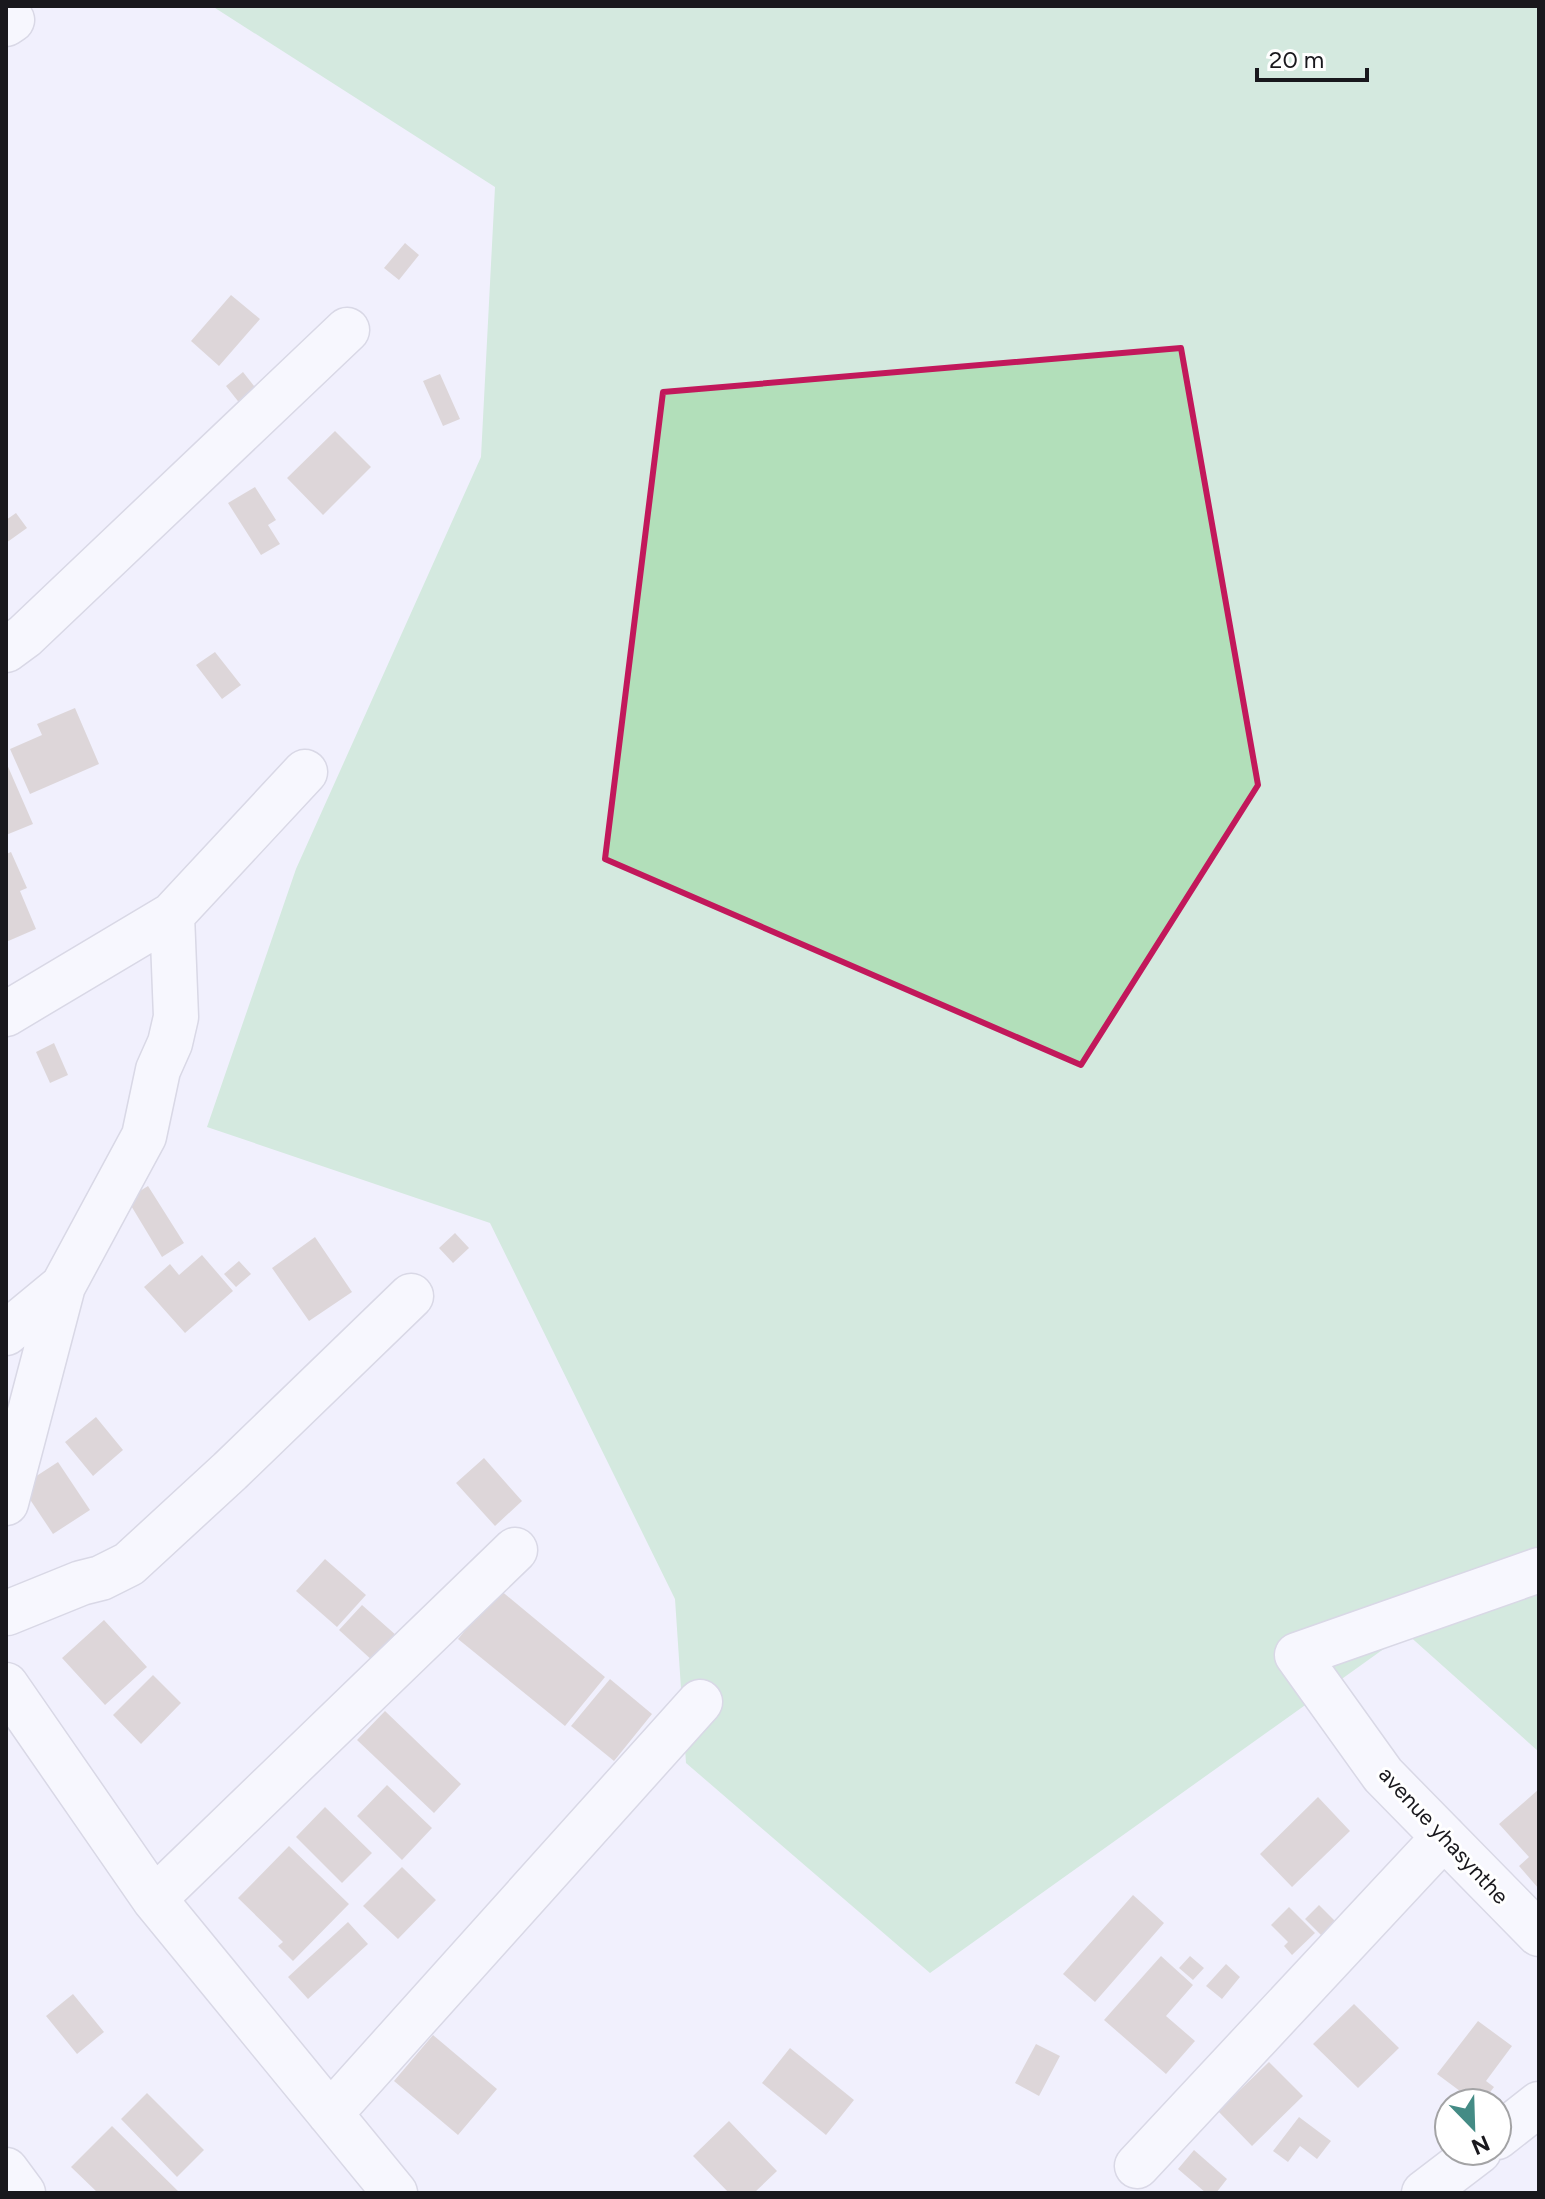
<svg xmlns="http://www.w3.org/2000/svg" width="1545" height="2199" viewBox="0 0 1545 2199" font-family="Figtree,sans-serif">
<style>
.green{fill:#b2dfba}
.building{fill:#c6b7ae}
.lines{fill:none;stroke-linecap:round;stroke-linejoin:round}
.minor-casing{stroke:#bcbac9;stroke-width:47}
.minor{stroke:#fff;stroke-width:44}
.marked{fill:none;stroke:#c2185b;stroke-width:6;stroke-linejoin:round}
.labels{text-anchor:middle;stroke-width:6;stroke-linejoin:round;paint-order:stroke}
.street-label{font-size:22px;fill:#19181d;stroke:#fff}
</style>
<rect width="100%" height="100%" fill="#f1f0fd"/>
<path class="green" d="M212,6H1539V1752L1406,1633L930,1973L686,1763L675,1599L490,1223L207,1127L296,869L481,457L495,187Z"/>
<path class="building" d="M405,243L419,255L399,280L384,268Z
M231,295L260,319L219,366L191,341Z
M243,372L258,391L241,405L226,386Z
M440,374L460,419L443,426L423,381Z
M335,431L371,467L323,515L287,478Z
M255,487L276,520L268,525L280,544L261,555L228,503Z
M16,513L27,528L6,543V520Z
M215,652L241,685L222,699L196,665Z
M75,708L99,764L30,794L10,749L42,735L37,724Z
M6,762L33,824L6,835Z
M11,852L27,888L20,891L36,929L6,942V854Z
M54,1043L68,1075L50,1083L36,1052Z
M148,1186L184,1243L162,1257L127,1199Z
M455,1233L469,1248L453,1263L439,1248Z
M315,1237L352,1292L309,1321L272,1268Z
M202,1255L233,1291L185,1333L144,1287L170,1264L179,1275Z
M239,1261L251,1274L236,1287L224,1274Z
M96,1417L123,1450L93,1476L65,1442Z
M484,1458L522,1501L495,1526L456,1483Z
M58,1462L90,1510L53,1534L21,1486Z
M325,1559L366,1595L337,1627L296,1591Z
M499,1589L605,1677L565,1726L458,1639Z
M362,1605L397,1636L374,1662L339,1630Z
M104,1620L147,1667L105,1705L62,1658Z
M153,1675L181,1703L141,1744L113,1715Z
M610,1679L652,1714L614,1761L571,1726Z
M385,1711L461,1784L434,1813L357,1740Z
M387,1785L432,1828L402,1860L357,1816Z
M1539,1789V1889L1519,1866L1529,1857L1499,1824Z
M1318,1797L1350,1831L1292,1887L1260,1854Z
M325,1807L372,1853L342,1883L296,1837Z
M289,1846L349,1904L293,1961L278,1946L283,1942L238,1898Z
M402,1867L436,1900L398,1939L363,1906Z
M1133,1895L1164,1923L1095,2002L1063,1974Z
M1319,1905L1340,1926L1326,1940L1305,1919Z
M1289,1907L1315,1933L1292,1955L1284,1946L1288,1942L1271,1925Z
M348,1922L368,1944L308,1999L288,1977Z
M1161,1956L1193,1985L1166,2016L1195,2041L1166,2074L1104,2020Z
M1190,1956L1204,1968L1193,1980L1179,1968Z
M1226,1964L1240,1977L1222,1999L1206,1986Z
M73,1994L104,2032L77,2054L46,2016Z
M1354,2004L1399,2048L1358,2088L1313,2044Z
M1478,2021L1512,2046L1486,2081L1494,2087L1482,2103H1476L1437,2074Z
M433,2035L497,2089L458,2135L394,2081Z
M1036,2044L1060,2056L1039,2096L1015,2083Z
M790,2048L854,2100L826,2135L762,2083Z
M1269,2062L1303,2096L1252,2146L1218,2111Z
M147,2093L204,2150L177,2177L121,2119Z
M1299,2117L1331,2141L1317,2159L1300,2146L1288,2162L1273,2151Z
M729,2121L777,2171L754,2193H729L693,2156Z
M112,2126L180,2193H98L71,2167Z
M1194,2150L1227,2179L1216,2193H1206L1178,2169Z"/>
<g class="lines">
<defs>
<path id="minor" d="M6,24L12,20
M6,650L25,636L347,330
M6,1014L172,915
M6,1333L63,1286
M6,1503L63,1286L144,1136L158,1070L170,1043L176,1017L172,915L305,772
M1539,1570L1297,1655L1383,1775L1539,1934
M7,1613L81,1583L101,1578L129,1564L230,1471L411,1296
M6,1685L154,1899L395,2193
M154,1899L515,1550
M330,2114L700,1702
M1497,2137L1539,2104
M1137,2166L1444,1837
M6,2170L23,2193
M1424,2193L1479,2151"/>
</defs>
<use href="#minor" class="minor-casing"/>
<use href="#minor" class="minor"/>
</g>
<path d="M0 0H1545V2199H0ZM1181,348L1258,785L1081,1065L605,859L663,392Z" fill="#f1f0fd" fill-opacity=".55" fill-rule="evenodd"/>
<path class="marked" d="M1181,348L1258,785L1081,1065L605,859L663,392Z"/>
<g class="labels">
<g class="street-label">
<text transform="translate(1444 1835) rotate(47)" y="8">avenue yhasynthe</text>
</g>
</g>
<rect width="1545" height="2199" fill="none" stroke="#19181d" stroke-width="16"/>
<g transform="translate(1473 2127) rotate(157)"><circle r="38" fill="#ffffff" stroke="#a3a3a5" stroke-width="2"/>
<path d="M0-6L14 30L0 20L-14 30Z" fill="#448b85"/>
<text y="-12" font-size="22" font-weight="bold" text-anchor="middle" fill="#19181d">N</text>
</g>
<path d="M1257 68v12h110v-12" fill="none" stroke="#19181d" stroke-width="4"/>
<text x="1269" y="68" font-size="24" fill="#19181d" stroke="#ffffff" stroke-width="6" paint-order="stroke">20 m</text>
</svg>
